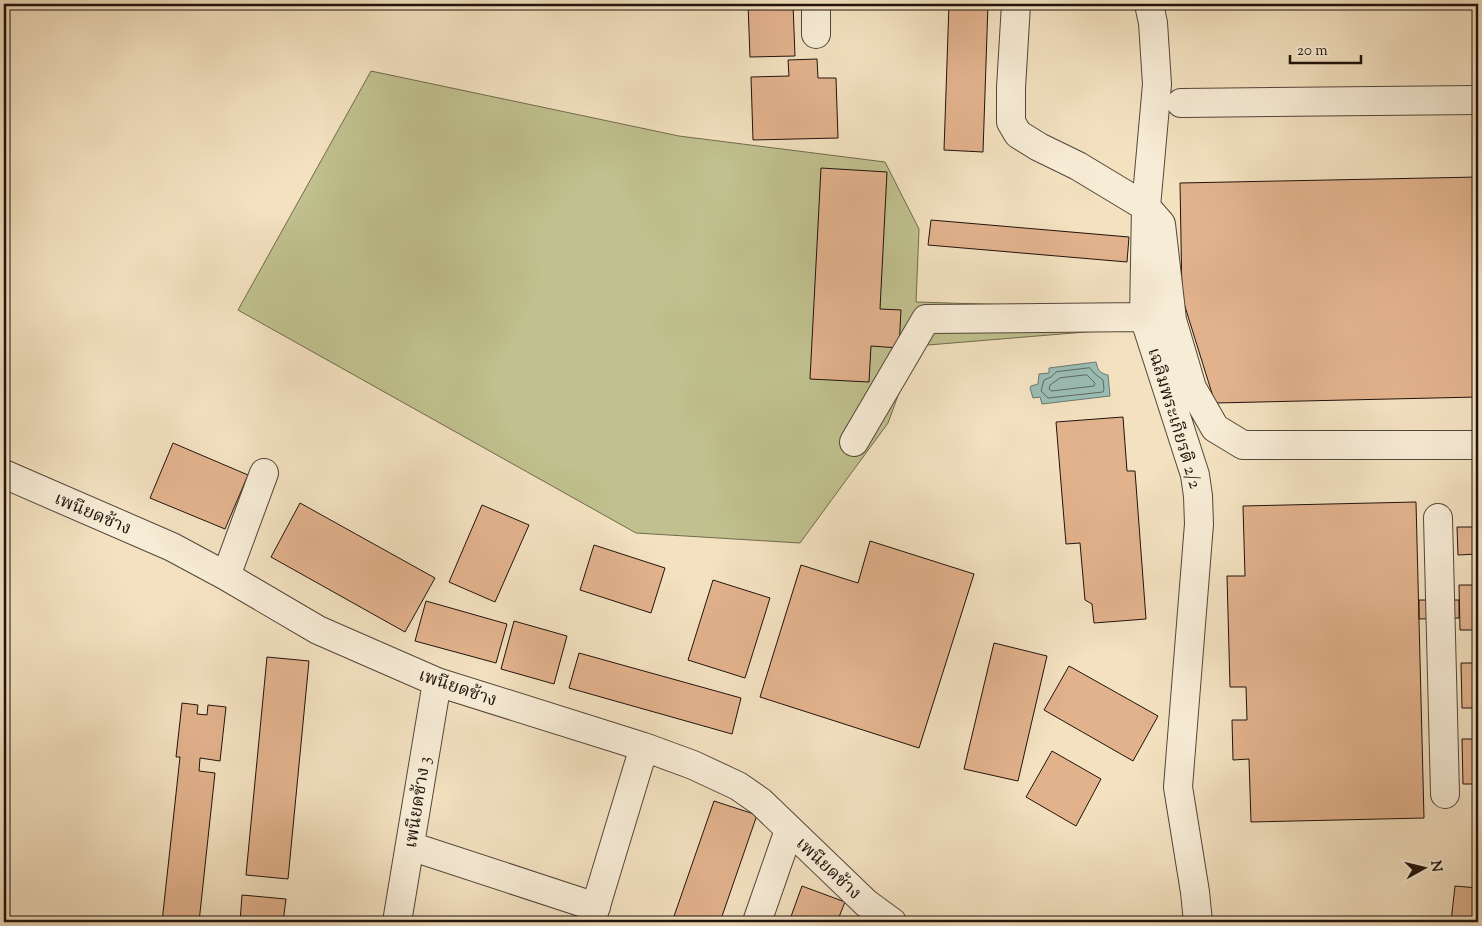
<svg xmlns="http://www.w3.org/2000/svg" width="1482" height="926" viewBox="0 0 1482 926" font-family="'Sorts Mill Goudy','Noto Serif Thai',serif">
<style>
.green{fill:#c0c18e;stroke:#706a4d}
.water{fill:#9bbdb5;stroke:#697971}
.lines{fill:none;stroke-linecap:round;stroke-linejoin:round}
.shore{stroke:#5d6860;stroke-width:1}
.building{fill:#e2b28d;stroke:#1f130c}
.minor-casing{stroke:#544639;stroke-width:30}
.minor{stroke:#f7ecd6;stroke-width:28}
.labels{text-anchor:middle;stroke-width:4;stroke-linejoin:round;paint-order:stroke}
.street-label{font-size:18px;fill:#1f130c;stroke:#f7ecd6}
</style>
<rect width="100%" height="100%" fill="#f3e1c0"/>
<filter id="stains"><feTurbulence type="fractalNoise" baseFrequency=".004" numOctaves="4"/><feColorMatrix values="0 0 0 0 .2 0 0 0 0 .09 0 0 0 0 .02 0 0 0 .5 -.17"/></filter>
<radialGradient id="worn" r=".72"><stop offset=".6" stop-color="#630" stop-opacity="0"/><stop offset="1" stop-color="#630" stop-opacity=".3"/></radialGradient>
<path class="green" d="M371,71L679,136L885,162L919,229L916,302L1112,308L1110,330L916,346L888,423L800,543L636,533L238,310Z"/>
<path class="water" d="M1096,362C1098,371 1100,373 1108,375L1110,396L1042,404L1040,397L1033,398L1030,388L1031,386L1038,384L1039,374L1049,373V368Z"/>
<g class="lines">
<path class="shore" d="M1090,368L1095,374L1103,380L1104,389L1103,392L1048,398L1041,391L1044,380L1051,377L1056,372Z
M1087,375L1095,383L1094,386L1052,391L1049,389L1050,385L1060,378Z"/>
</g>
<path class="building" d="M748,4H793L795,56L750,57Z
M949,4H988L983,152L944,150Z
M817,59L818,78H836L838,138L753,140L751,77L789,76L788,60Z
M821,168L887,172L880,309L901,310L899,348L871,346L869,382L810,379Z
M1478,177V397L1215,403L1182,297L1180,183Z
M931,220L1129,237L1127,262L928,245Z
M1123,417L1127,471H1135L1146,619L1094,623L1092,604L1085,600L1080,543L1066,544L1056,422Z
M173,443L248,475L225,529L150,498Z
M1416,502L1424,818L1251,822L1249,759L1233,760L1232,720H1247L1246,687H1230L1227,576H1245L1243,506Z
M300,503L435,578L405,632L271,557Z
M482,505L529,525L495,602L449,582Z
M1457,527H1478V554L1458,555Z
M870,541L974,574L919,748L760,697L801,565L858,583Z
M594,545L665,568L651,613L580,590Z
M713,580L770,598L745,678L688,660Z
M1459,585H1478V630H1460Z
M1419,600H1459V618L1419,619Z
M426,601L507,624L496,663L415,641Z
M514,621L567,636L554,684L501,669Z
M994,643L1047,656L1018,781L964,769Z
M579,653L741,698L732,734L569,688Z
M267,657L309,661L288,879L246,875Z
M1461,663H1478V708H1462Z
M1069,666L1158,716L1133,761L1044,710Z
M182,703L198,705L197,714L207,715L208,705L226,707L220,761L200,758L199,771L215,773L199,922H162L180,757H176Z
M1462,739H1478V784H1463Z
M1052,751L1101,779L1076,826L1026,797Z
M714,801L757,815L720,922H672Z
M802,886L845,902L837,922H789Z
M1455,886L1478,888V922H1451Z
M242,895L286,899L283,922H240Z"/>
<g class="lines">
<defs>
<path id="minor" d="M1016,4L1011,88V122L1018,134L1039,147L1078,166L1146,207L1161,224L1172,320L1192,388L1215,428L1243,445H1478
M1149,4L1153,23L1157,84L1146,207L1144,317L1195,475L1198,496L1199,524L1178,787L1195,892L1198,922
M816,34V4
M1181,103L1478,100
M854,442L926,319L1144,317
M4,474L172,547L226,576L318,630L437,682L644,747L693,765L738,786L761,802L866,903L892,922
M1438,518L1445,794
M226,576L264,473
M410,846L596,907
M397,922L437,682
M591,922L644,747
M757,922L789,830"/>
</defs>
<use href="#minor" class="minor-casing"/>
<use href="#minor" class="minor"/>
</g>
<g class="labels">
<g class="street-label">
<text transform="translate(1175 418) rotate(73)" y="6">เฉลิมพระเกียรติ 2/2</text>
<text transform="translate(93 513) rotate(23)" y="6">เพนียดช้าง</text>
<text transform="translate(458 687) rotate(19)" y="6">เพนียดช้าง</text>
<text transform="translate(417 802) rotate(-81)" y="6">เพนียดช้าง 3</text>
<text transform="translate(829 868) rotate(43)" y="6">เพนียดช้าง</text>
</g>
</g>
<rect width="1482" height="926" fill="none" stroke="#f3e1c0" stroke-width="20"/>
<rect x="5" y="5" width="1472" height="916" fill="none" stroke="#1f130c" stroke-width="2.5"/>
<rect x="10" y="10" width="1462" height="906" fill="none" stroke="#1f130c"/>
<g transform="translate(1424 868) rotate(82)" stroke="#f7ecd6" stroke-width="4" paint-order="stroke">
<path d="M0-4L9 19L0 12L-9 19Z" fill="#1f130c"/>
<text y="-8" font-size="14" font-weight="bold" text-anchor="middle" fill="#1f130c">N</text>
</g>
<path d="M1290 55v8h71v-8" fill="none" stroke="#1f130c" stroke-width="2.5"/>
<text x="1297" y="55" font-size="15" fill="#1f130c" stroke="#f7ecd6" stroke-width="4" paint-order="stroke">20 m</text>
<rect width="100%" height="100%" filter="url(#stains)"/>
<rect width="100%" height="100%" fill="url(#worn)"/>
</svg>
